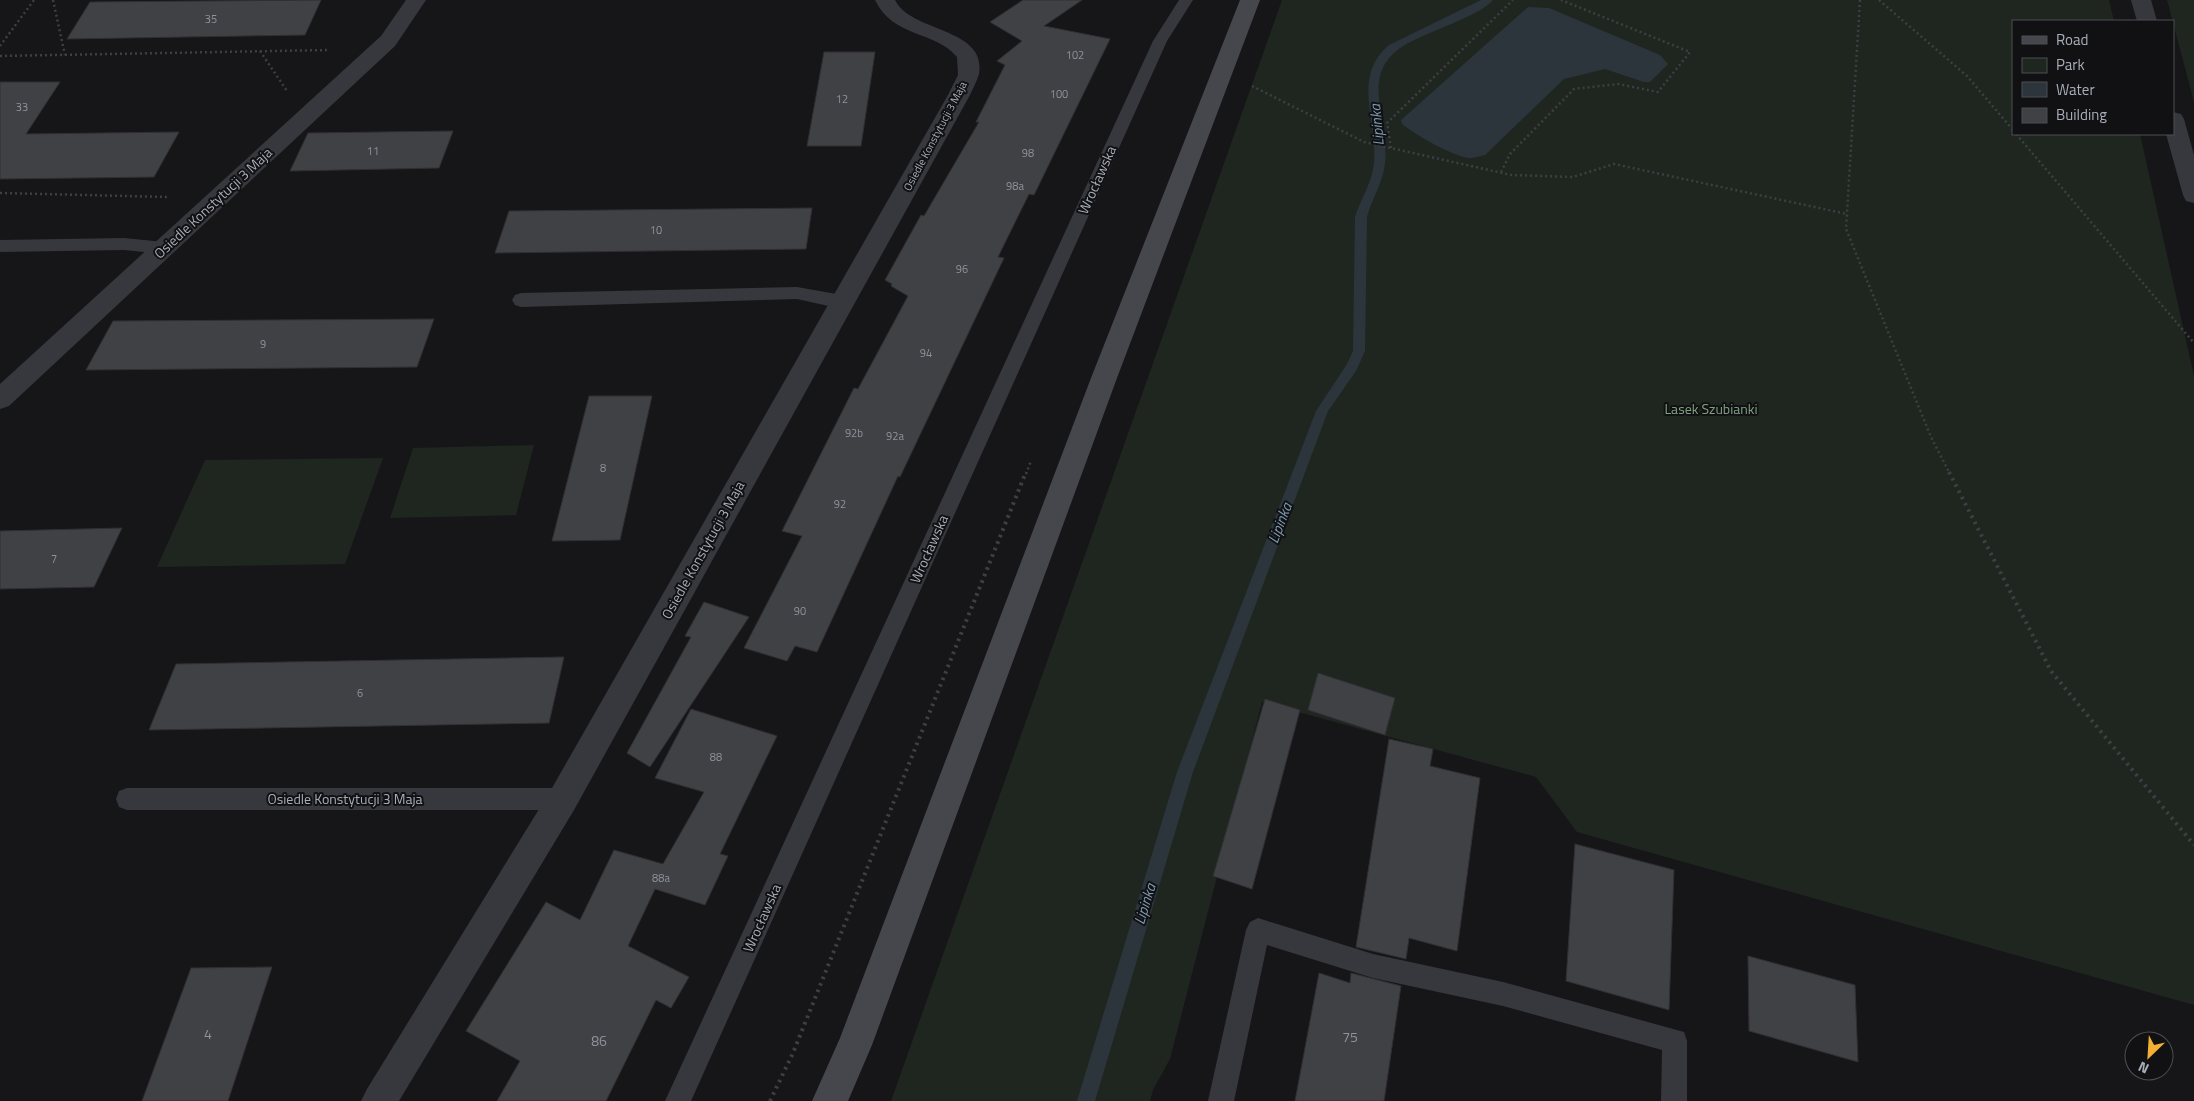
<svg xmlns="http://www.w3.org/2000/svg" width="2194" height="1101" viewBox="0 0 2194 1101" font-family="'Titillium Web',sans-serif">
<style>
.green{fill:#1e261f}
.water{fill:#2c353c}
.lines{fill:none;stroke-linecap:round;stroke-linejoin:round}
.stream{fill:#2c353c;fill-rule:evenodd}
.building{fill:#404145;stroke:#303034}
.path-far1{stroke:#3d3f44;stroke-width:2.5;stroke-dasharray:2 3;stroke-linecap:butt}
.path{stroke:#3d3f44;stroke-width:4;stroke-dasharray:2.5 4.5;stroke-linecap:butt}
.lane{fill:#37383d;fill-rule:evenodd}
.street{fill:#37383d;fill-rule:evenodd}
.secondary{fill:#45474d;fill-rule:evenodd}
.labels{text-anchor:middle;stroke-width:4;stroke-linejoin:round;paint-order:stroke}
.number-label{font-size:11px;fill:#8e929b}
.far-street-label{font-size:11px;fill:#a8adb8;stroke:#111113}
.street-label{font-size:14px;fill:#a8adb8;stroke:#111113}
.park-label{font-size:14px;fill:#7fa381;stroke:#111113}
.near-number-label{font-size:14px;fill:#8e929b}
.water-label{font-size:15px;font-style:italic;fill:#7f9bb3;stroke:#111113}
</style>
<rect width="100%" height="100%" fill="#161618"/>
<path class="green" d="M1282,0H2109L2114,21H2013V134H2140L2194,376V1005L1577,832L1536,777L1262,702L1170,1059L1153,1090L1150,1101H891Z
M2167,0H2194V102Z
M534,445L516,515L390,518L413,448Z
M383,458L345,564L157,567L205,460Z"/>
<path class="water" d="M1528,7L1549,8L1660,55L1668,64L1650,82H1644L1605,69L1564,79L1485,155C1480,156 1474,158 1469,158C1453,156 1415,135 1402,124L1401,120Z"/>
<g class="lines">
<path class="stream" d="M1481,0H1493C1480,16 1426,32 1405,45C1357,73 1390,120 1385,163C1383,183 1372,198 1367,217L1365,351L1356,371L1328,411L1193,772L1095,1101H1077L1177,772L1316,411L1347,364L1353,351L1355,217C1361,198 1372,183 1374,163C1378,122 1351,77 1389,45Z"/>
</g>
<path class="building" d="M321,0L305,35L67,39L90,2Z
M1023,0H1082L1044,26L1110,39L1034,195L1029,194L998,257L1004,258L900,477L898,476L817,652L795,646L787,661L744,648L802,536L782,531L854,388L858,389L908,296L891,286L892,284L885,280L921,215L924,216L979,122H976L1005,65L997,61L1022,41L990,22Z
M824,52H875L861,146H807Z
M0,82H60L26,134L179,132L154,177L0,179Z
M453,131L439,168L290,171L308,133Z
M812,208L806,249L495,253L509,211Z
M434,319L417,367L86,370L113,321Z
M589,396H652L620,540L552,541Z
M122,528L94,587L0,589V531Z
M704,602L749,617L650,767L627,753L691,637L685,636Z
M564,657L549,723L149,730L176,664Z
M1318,673L1395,698L1385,735L1308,710Z
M1265,699L1300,710L1252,889L1213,876Z
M691,709L777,736L720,854L728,856L705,905L655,889L628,946L689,977L671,1008L656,1000L606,1101H497L520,1061L466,1031L546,902L580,920L614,850L663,864L704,792L655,778Z
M1389,739L1433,749L1430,766L1480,778L1457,951L1409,938L1406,959L1356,947Z
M1575,844L1674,870L1669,1010L1566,981Z
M1748,956L1855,985L1858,1062L1749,1031Z
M272,967L228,1101H142L191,968Z
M1319,973L1350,983L1351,973L1401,986L1384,1101H1295Z"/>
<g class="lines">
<path class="path-far1" d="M53,0L65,55
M1860,0L1846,229L1931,437L1950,474
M1879,0L1967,76L2013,130
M0,46L34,0
M260,51L287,91
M0,56L329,50
M1252,86L1364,142L1511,175L1573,177L1614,164L1847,214
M2016,134L2194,343
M1391,148L1387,123L1513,0
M1501,172L1510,154L1574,89L1618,84L1658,92L1690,52L1561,0
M0,193L168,197
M1026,474L1031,461"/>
<path class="path" d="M1949,472L2051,671L2194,845
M770,1101L793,1053L1026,472"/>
<path class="lane" d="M1179,0H1193L1167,41L691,1101H665L1153,41Z
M124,238L164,242L170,244L172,248L170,252L164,254L124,250L0,252V240Z
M797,287L842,295L848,297L851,302L848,307L842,309L797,299L521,307L515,305L512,300L515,295L521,293Z
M127,788H563L571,791L574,799L571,807L563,810H127L119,807L116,799L119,791Z
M1258,918L1373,954L1503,982L1684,1032L1687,1041V1101H1661L1662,1050L1503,1006L1373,978L1267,945L1234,1101H1208L1246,930L1250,922Z"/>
<path class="street" d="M406,0H426L395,46L9,406L0,409V384L381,36Z
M875,0H895C911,33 987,27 979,74C977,81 973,88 970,95L574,810L399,1101H361L367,1089L552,788L948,95L958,75L957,57C934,30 893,38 875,0Z
M2131,0H2151L2157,21H2137Z
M2173,112L2181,114L2184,119L2194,155V203L2186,201L2183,195L2166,134H2173Z"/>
<path class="secondary" d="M1240,0H1260L1117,378L872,1045L848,1101H812L840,1038L1091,378Z"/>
</g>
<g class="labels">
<g class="number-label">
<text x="211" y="23">35</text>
<text x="1075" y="59">102</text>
<text x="1059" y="98">100</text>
<text x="842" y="103">12</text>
<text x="22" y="111">33</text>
<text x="373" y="155">11</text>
<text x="1028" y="157">98</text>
<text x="1015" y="190">98a</text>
<text x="656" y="234">10</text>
<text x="962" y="273">96</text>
<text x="263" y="348">9</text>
<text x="926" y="357">94</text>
<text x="854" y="437">92b</text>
<text x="895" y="440">92a</text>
<text x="603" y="472">8</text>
<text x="840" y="508">92</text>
<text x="54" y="563">7</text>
<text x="800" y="615">90</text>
<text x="360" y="697">6</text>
<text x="716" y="761">88</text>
<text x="661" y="882">88a</text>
</g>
<g class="far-street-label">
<text transform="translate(935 136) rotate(-62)" y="4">Osiedle Konstytucji 3 Maja</text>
</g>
<g class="street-label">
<text transform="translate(1097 180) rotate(-66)" y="5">Wrocławska</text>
<text transform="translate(213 203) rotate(-43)" y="5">Osiedle Konstytucji 3 Maja</text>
<text transform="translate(929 549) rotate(-66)" y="5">Wrocławska</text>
<text transform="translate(703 550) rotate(-61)" y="5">Osiedle Konstytucji 3 Maja</text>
<text x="345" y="804">Osiedle Konstytucji 3 Maja</text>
<text transform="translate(762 918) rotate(-66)" y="5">Wrocławska</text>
</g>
<g class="park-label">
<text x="1711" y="414">Lasek Szubianki</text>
</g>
<g class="near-number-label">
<text x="208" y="1039">4</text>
<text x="1350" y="1042">75</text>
<text x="599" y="1046">86</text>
</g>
<g class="water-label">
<text transform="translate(1377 125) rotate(-95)" y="5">Lipinka</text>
<text transform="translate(1280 523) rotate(-69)" y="5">Lipinka</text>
<text transform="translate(1145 904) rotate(-73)" y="5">Lipinka</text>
</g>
</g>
<rect x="2012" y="20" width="162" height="115" fill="#111113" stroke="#4d4f55"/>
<rect x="2022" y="36" width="25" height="8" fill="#45474d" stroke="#4d4f55"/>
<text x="2056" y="45" font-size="15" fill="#a8adb8">Road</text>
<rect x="2022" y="58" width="25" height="15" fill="#1e261f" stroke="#4d4f55"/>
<text x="2056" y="70" font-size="15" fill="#a8adb8">Park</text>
<rect x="2022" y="82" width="25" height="15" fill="#2c353c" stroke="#4d4f55"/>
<text x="2056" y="95" font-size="15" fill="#a8adb8">Water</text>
<rect x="2022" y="108" width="25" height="15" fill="#404145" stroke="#4d4f55"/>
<text x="2056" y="120" font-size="15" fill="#a8adb8">Building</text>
<g transform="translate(2149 1056) rotate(205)"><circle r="24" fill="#111113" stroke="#4d4f55"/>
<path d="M0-4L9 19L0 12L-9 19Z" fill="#f2b134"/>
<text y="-8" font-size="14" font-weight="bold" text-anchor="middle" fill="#a8adb8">N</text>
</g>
</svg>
